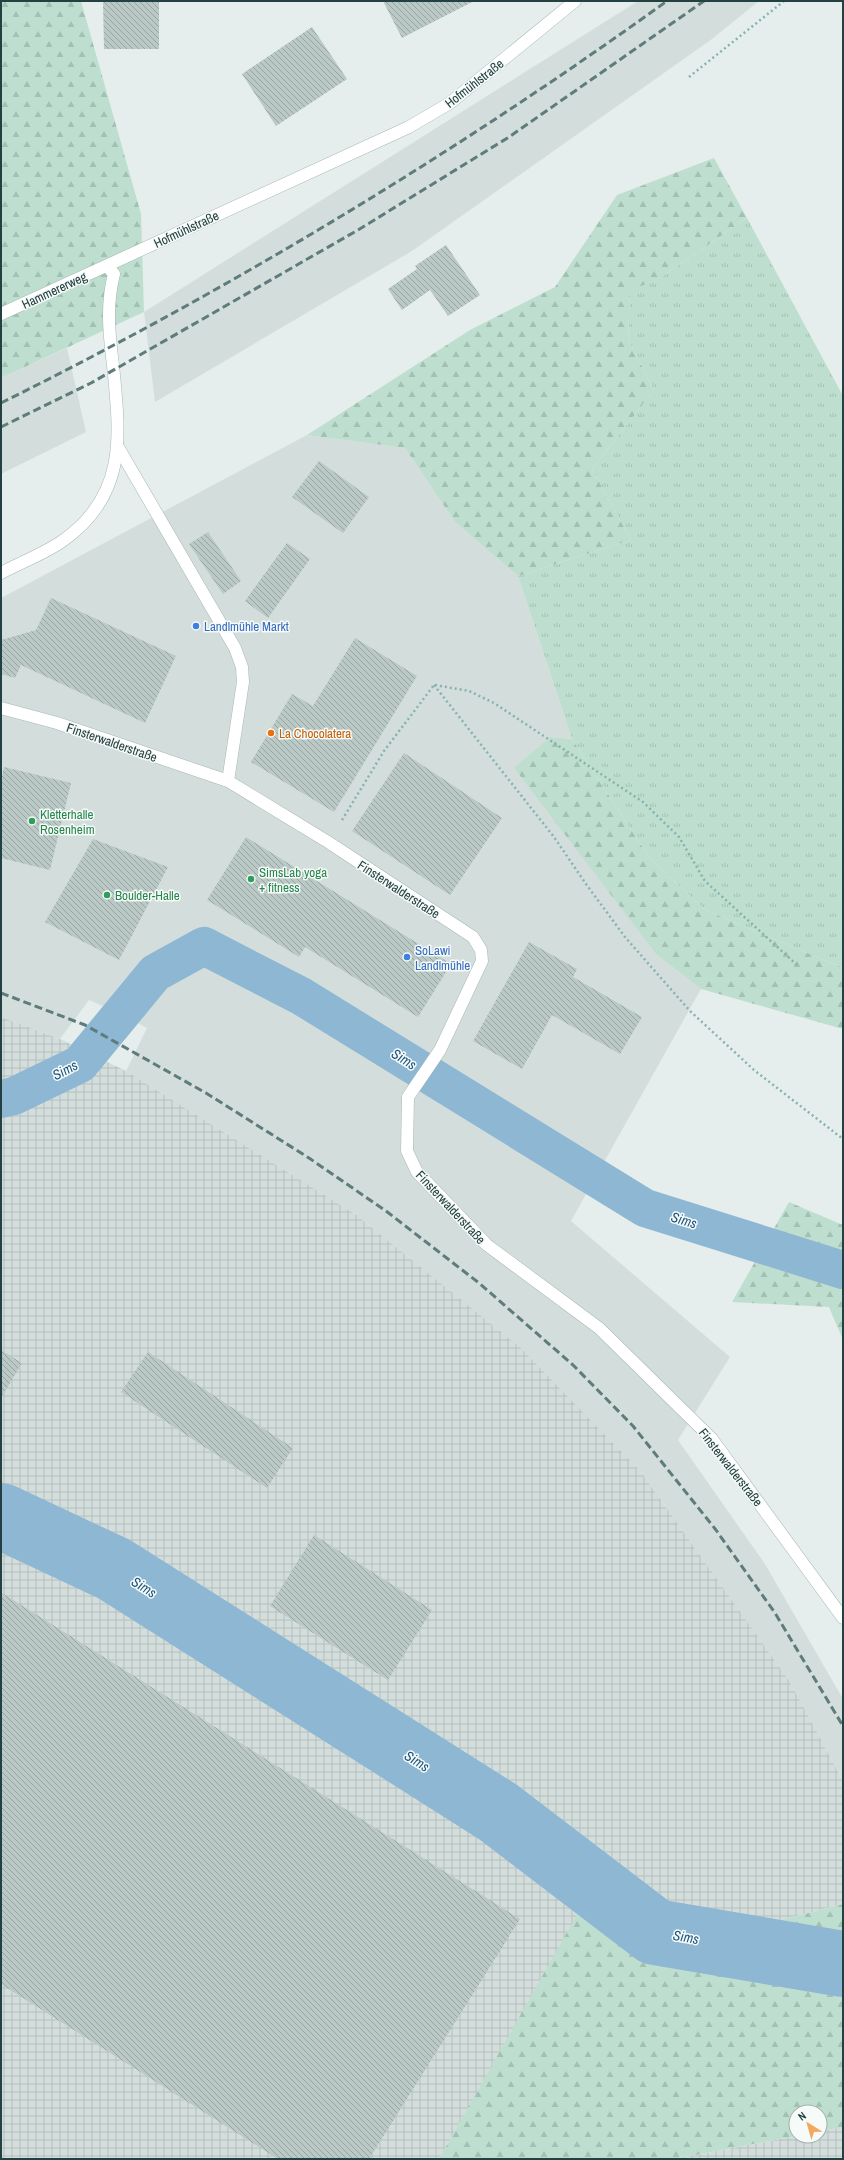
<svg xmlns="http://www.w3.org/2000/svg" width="844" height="2160" viewBox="0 0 844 2160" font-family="'Archivo Narrow',sans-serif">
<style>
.built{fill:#d3dedc}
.industrial{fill:url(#industrial-grid)}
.grass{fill:url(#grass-tufts)}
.forest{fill:url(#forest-firs)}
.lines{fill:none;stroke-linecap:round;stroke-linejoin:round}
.canal{stroke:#8db7d3;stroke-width:38}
.river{stroke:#8db7d3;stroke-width:66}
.building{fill:url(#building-back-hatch)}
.lane-casing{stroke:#a7b7b5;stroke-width:13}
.street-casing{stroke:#a7b7b5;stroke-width:13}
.path{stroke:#85b2b0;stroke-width:2.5;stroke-dasharray:2 3;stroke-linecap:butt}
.lane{stroke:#fff;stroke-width:12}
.street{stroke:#fff;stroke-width:12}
.rail{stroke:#5e7c7b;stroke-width:3;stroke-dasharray:8 4;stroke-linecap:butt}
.shop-dot{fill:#3f7fe0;stroke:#f6faf9;stroke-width:1.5}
.food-dot{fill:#e8710a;stroke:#f6faf9;stroke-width:1.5}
.leisure-dot{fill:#2e9e5b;stroke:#f6faf9;stroke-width:1.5}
.labels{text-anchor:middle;stroke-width:3;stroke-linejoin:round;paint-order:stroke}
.street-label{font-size:13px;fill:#234140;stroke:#f6faf9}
.shop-label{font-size:13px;fill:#366cbe;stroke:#f6faf9;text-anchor:start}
.food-label{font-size:13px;fill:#c56008;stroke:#f6faf9;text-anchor:start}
.leisure-label{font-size:13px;fill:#27864d;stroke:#f6faf9;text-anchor:start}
.water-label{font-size:14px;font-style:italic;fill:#1c557f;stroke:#f6faf9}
</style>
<defs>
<pattern id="industrial-grid" width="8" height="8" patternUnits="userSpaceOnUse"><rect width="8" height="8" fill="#d3dedc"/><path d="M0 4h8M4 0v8" fill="none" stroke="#b5c0be"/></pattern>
<pattern id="grass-tufts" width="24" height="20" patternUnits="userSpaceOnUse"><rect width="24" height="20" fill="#bedfcf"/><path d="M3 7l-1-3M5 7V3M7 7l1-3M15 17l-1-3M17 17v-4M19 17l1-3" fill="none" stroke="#a3c1b3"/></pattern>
<pattern id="forest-firs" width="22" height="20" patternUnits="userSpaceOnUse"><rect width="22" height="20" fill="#bedfcf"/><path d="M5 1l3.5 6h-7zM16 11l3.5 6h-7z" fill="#a3c1b3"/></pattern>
<pattern id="building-back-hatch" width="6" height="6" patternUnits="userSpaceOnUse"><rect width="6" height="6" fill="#bac9c6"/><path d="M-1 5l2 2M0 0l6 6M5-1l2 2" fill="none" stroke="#97a5a2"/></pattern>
</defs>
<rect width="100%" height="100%" fill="#e5eeec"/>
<path class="built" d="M638,1H759L712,39L412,251L155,402L144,312Z
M67,348L86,432L1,474V378Z
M307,435L405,448L455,522L518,576L572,739L550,737L657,955L701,989L571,1221L730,1357L678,1440L765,1564L843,1699V1781L790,1682L641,1472L521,1348L355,1214L126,1071L147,1028L127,1017L89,1000L60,1039L1,1017V598Z"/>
<path class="industrial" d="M1,1017L60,1039L126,1071L355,1214L521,1348L641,1472L790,1682L843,1781V1904L773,1922L580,1912L439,2159H1Z
M843,2127V2159H674L796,2136H820V2131Z"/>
<path class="grass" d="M747,218L843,396V968L705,910L649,857L572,739L518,576L631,540L592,469L654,390L628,339L630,289L657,280Z"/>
<path class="forest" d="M1,1H81L141,214L144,312L1,378Z
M714,158L747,218L657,280L630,290L628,339L654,390L592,469L631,540L518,576L455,522L405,448L307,435L470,330L555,287L617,195Z
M550,737L572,739L649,857L705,910L843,968V1029L701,989L657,955L514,768Z
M789,1202L843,1225V1340L829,1307L732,1302Z
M843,1904V2127L820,2131V2112H796V2136L674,2159H439L579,1911L773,1922Z"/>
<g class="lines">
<path class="canal" d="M1,1099L14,1096L80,1064L155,973L204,946L301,996L645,1208L843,1270"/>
<path class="river" d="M1,1516L114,1569L498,1812L655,1932L843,1964"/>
</g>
<path class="building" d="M103,1H159V49H104Z
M383,1H474L402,38Z
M312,27L347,79L276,126L242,74Z
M446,245L480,295L448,316L430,290L402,310L388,289L417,269L415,266Z
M319,461L369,497L343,533L292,497Z
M208,532L241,581L223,594L189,544Z
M287,543L310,559L268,618L245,601Z
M51,598L176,656L145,723L21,665L15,678L1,674V640L36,630Z
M355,638L417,676L334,812L251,762L292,694L313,706Z
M404,753L502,818L450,895L352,831Z
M4,767L71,783L50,870L1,858V781Z
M246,837L451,964L418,1017L305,947L299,957L207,900Z
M93,839L168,867L119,960L45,922Z
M529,942L577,969L573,977L642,1017L620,1054L552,1015L522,1069L473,1041Z
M1,1350L22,1363L1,1398Z
M148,1352L293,1448L267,1488L121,1392Z
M314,1535L432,1610L388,1680L270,1606Z
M2,1593L520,1919L369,2159H278L1,1984Z"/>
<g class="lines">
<defs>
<path id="lane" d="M118,447L235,648L242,667L243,682L228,781
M1,708L57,723L228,781L328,842L473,937L481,950L482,961L440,1050L408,1097L407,1151L417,1172L487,1245L599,1328L712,1439L843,1618"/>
<path id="street" d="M1,314L409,127L450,103L575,1
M1,573C20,563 43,554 61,542C128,496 120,436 113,365C109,333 106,305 114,274L107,266"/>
</defs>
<use href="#lane" class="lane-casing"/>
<use href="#street" class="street-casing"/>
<path class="path" d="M689,77L784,1
M434,685L554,837L586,884L625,937L690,1011L754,1070L843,1139
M435,685L469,691L494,703L643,802L679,837L705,881L797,965
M342,820L384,751L434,685"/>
<use href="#lane" class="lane"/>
<use href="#street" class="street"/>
<path class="rail" d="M1,403C233,288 457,152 667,1
M1,427L91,383L358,230L509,137L704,1
M1,993L85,1025L206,1093L309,1158L386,1211L479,1283L573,1365L633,1426L716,1530L775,1613L843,1726"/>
</g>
<g class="shop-dot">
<circle cx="196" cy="626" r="4"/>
<circle cx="407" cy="957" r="4"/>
</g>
<circle class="food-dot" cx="271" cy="733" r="4"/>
<g class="leisure-dot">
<circle cx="32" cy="821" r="4"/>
<circle cx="251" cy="879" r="4"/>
<circle cx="107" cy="895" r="4"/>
</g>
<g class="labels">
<g class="street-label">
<text transform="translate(474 83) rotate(-38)" y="5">Hofmühlstraße</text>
<text transform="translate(186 229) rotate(-25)" y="5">Hofmühlstraße</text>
<text transform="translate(54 290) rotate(-25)" y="5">Hammererweg</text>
<text transform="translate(112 742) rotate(19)" y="5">Finsterwalderstraße</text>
<text transform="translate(399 889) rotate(33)" y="5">Finsterwalderstraße</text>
<text transform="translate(451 1207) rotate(47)" y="5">Finsterwalderstraße</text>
<text transform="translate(731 1467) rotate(52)" y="5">Finsterwalderstraße</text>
</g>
<g class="shop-label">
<text x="204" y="631">Landlmühle Markt</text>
<text x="415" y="955">SoLawi<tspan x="415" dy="15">Landlmühle</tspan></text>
</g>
<g class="food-label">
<text x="279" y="738">La Chocolatera</text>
</g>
<g class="leisure-label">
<text x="40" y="819">Kletterhalle<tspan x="40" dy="15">Rosenheim</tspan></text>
<text x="259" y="877">SimsLab yoga<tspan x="259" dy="15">+ fitness</tspan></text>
<text x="115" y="900">Boulder-Halle</text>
</g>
<g class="water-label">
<text transform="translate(404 1059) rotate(32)" y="5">Sims</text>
<text transform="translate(65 1070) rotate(-28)" y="5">Sims</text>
<text transform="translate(684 1220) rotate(17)" y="5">Sims</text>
<text transform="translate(144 1587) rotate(32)" y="5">Sims</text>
<text transform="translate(417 1761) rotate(32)" y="5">Sims</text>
<text transform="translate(686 1937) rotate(10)" y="5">Sims</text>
</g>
</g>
<rect width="844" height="2160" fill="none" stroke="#234140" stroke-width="4"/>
<g transform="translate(808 2124) rotate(323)"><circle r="19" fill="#f6faf9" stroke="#a2b0af"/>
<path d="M0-3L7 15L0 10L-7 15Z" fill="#f4a85d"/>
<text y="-6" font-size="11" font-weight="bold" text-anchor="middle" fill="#234140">N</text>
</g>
</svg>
